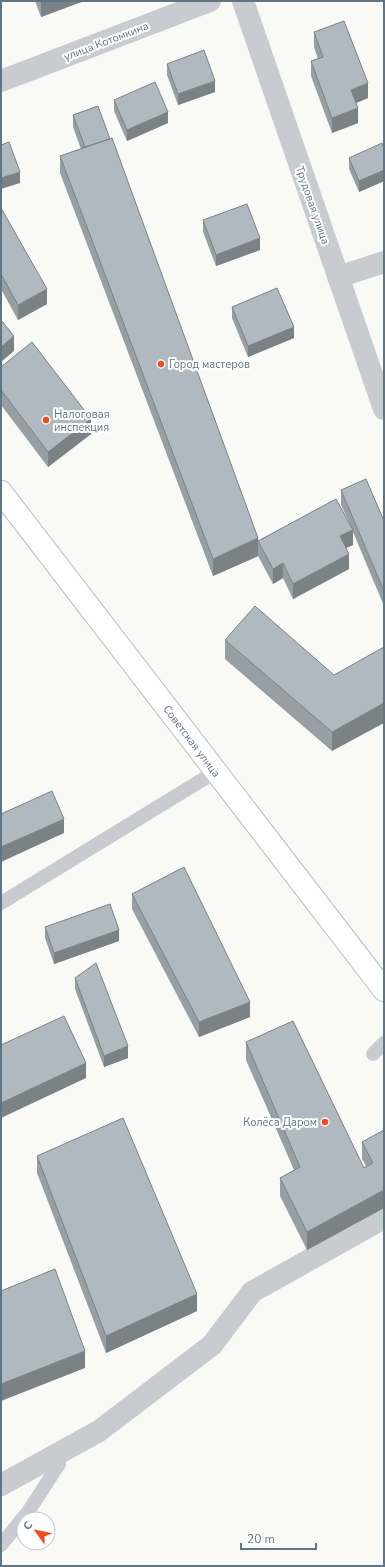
<svg xmlns="http://www.w3.org/2000/svg" width="385" height="1567" viewBox="0 0 385 1567" font-family="'Nunito Sans',sans-serif">
<style>
.lines{fill:none;stroke-linecap:round;stroke-linejoin:round}
.secondary-casing{stroke:#b7bec3;stroke-width:24}
.service{stroke:#c8ccd0;stroke-width:14}
.minor{stroke:#c8ccd0;stroke-width:22}
.secondary{stroke:#fff;stroke-width:22}
.wall{fill:#979fa5}
.shaded-wall{fill:#7b8286}
.building{fill:#b0b9c0;stroke:#7b8286}
.poi-dot{fill:#f54a1a;stroke:#fff;stroke-width:1.5}
.labels{text-anchor:middle;stroke-width:4;stroke-linejoin:round;paint-order:stroke}
.street-label{font-size:11px;fill:#607584;stroke:#fff}
.poi-label{font-size:11px;fill:#607584;stroke:#fff;text-anchor:start}
</style>
<rect width="100%" height="100%" fill="#f9f9f6"/>
<g class="lines">
<defs>
<path id="secondary" d="M1,492L384,990"/>
</defs>
<use href="#secondary" class="secondary-casing"/>
<path class="service" d="M1,903L215,772
M373,1054L384,1043
M1,1545L28,1512L59,1464V1453"/>
<path class="minor" d="M243,1L384,409
M1,81L210,1
M338,277L384,262
M1,1485L99,1431L212,1345L252,1292L384,1218"/>
<use href="#secondary" class="secondary"/>
</g>
<path class="wall" d="M35,1H84L41,17Z
M314,32L368,98L356,103L358,123L332,133L311,76V61L318,59L314,47Z
M167,64L215,92L178,105L167,75Z
M114,100L168,123L127,141L114,111Z
M73,115L258,541L349,522L341,505V490L384,521V606L353,532V545L346,548L349,569L293,599L283,578L273,584L258,556L213,576L60,173V156L81,149L73,127Z
M384,149V181L359,192L349,169V158Z
M1,208L47,304L18,320L1,289Z
M203,220L260,250L216,266L203,232Z
M232,307L294,338L248,357L232,318Z
M1,367L91,434L48,467L1,405Z
M225,640L334,675L332,751L225,659Z
M132,894L250,1017L199,1037L132,909Z
M45,927L119,941L54,964L45,938Z
M75,978L128,1058L104,1067L75,989Z
M246,1042L364,1168L366,1166L362,1159V1142L384,1130V1208L307,1250L280,1196V1178L294,1170L246,1060Z
M37,1156L197,1311L106,1353L37,1173Z"/>
<path class="shaded-wall" d="M41,1H84L41,17Z
M215,81V92L178,105V94Z
M368,83V98L351,105V90Z
M358,108V123L332,133V118Z
M168,112V123L127,141V130Z
M384,170V181L359,192V181Z
M20,172V183L1,189V178Z
M260,238V250L216,266V255Z
M47,289V304L18,320V305Z
M294,327V338L248,357V346Z
M14,336V351L1,362V347Z
M91,419V434L48,467V452Z
M353,530V545L340,551V536Z
M258,538V556L213,576V559Z
M349,554V569L293,599V584Z
M283,563V578L273,584V569Z
M384,703V723L332,751V732Z
M64,819V833L1,862V847Z
M119,930V941L54,964V953Z
M250,1002V1017L199,1037V1022Z
M128,1046V1058L104,1067V1056Z
M86,1063V1078L1,1118V1103Z
M384,1190V1208L307,1250V1232Z
M197,1294V1311L106,1353V1336Z
M85,1351V1368L1,1401V1384Z"/>
<path class="building" d="M344,21L368,83L351,90L358,108L332,118L311,61L323,57L314,32Z
M204,50L215,81L178,94L167,64Z
M155,82L168,112L127,130L114,100Z
M98,106L110,139L85,147L73,115Z
M112,138L258,538L213,559L60,156Z
M9,142L20,172L1,178V145Z
M382,143L384,149V170L359,181L349,158Z
M247,204L260,238L216,255L203,220Z
M1,208L47,289L18,305L1,274Z
M277,288L294,327L248,346L232,307Z
M1,320L14,336L1,347Z
M32,342L91,419L48,452L1,390V367Z
M366,479L384,521V591L341,490Z
M336,499L353,530L340,536L349,554L293,584L283,563L273,569L258,541Z
M255,606L334,675L384,647V703L332,732L225,640Z
M52,791L64,819L1,847V814Z
M184,867L250,1002L199,1022L132,894Z
M110,904L119,930L54,953L45,927Z
M96,963L128,1046L104,1056L75,978Z
M64,1016L86,1063L1,1103V1045Z
M293,1021L364,1168L373,1163L362,1142L384,1130V1190L307,1232L280,1178L300,1167L246,1042Z
M123,1118L197,1294L106,1336L37,1156Z
M55,1269L85,1351L1,1384V1291Z"/>
<g class="poi-dot">
<circle cx="161" cy="364" r="4"/>
<circle cx="46" cy="420" r="4"/>
<circle cx="325" cy="1122" r="4"/>
</g>
<g class="labels">
<g class="street-label">
<text transform="translate(106 41) rotate(-21)" y="4">улица Котомкина</text>
<text transform="translate(313 205) rotate(71)" y="4">Трудовая улица</text>
<text transform="translate(192 741) rotate(53)" y="4">Советская улица</text>
</g>
<g class="poi-label">
<text x="169" y="368">Город мастеров</text>
<text x="54" y="418">Налоговая<tspan x="54" dy="13">инспекция</tspan></text>
<text x="317" y="1126" text-anchor="end">Колёса Даром</text>
</g>
</g>
<rect width="385" height="1567" fill="none" stroke="#607584" stroke-width="4"/>
<g transform="translate(36 1531) rotate(303)"><circle r="19" fill="#ffffff" stroke="#bfc8ce"/>
<path d="M0-3L7 15L0 10L-7 15Z" fill="#f54a1a"/>
<text y="-6" font-size="11" font-weight="bold" text-anchor="middle" fill="#607584">С</text>
</g>
<path d="M241 1543v6h75v-6" fill="none" stroke="#607584" stroke-width="2"/>
<text x="247" y="1543" font-size="12" fill="#607584" stroke="#ffffff" stroke-width="3" paint-order="stroke">20 m</text>
</svg>
